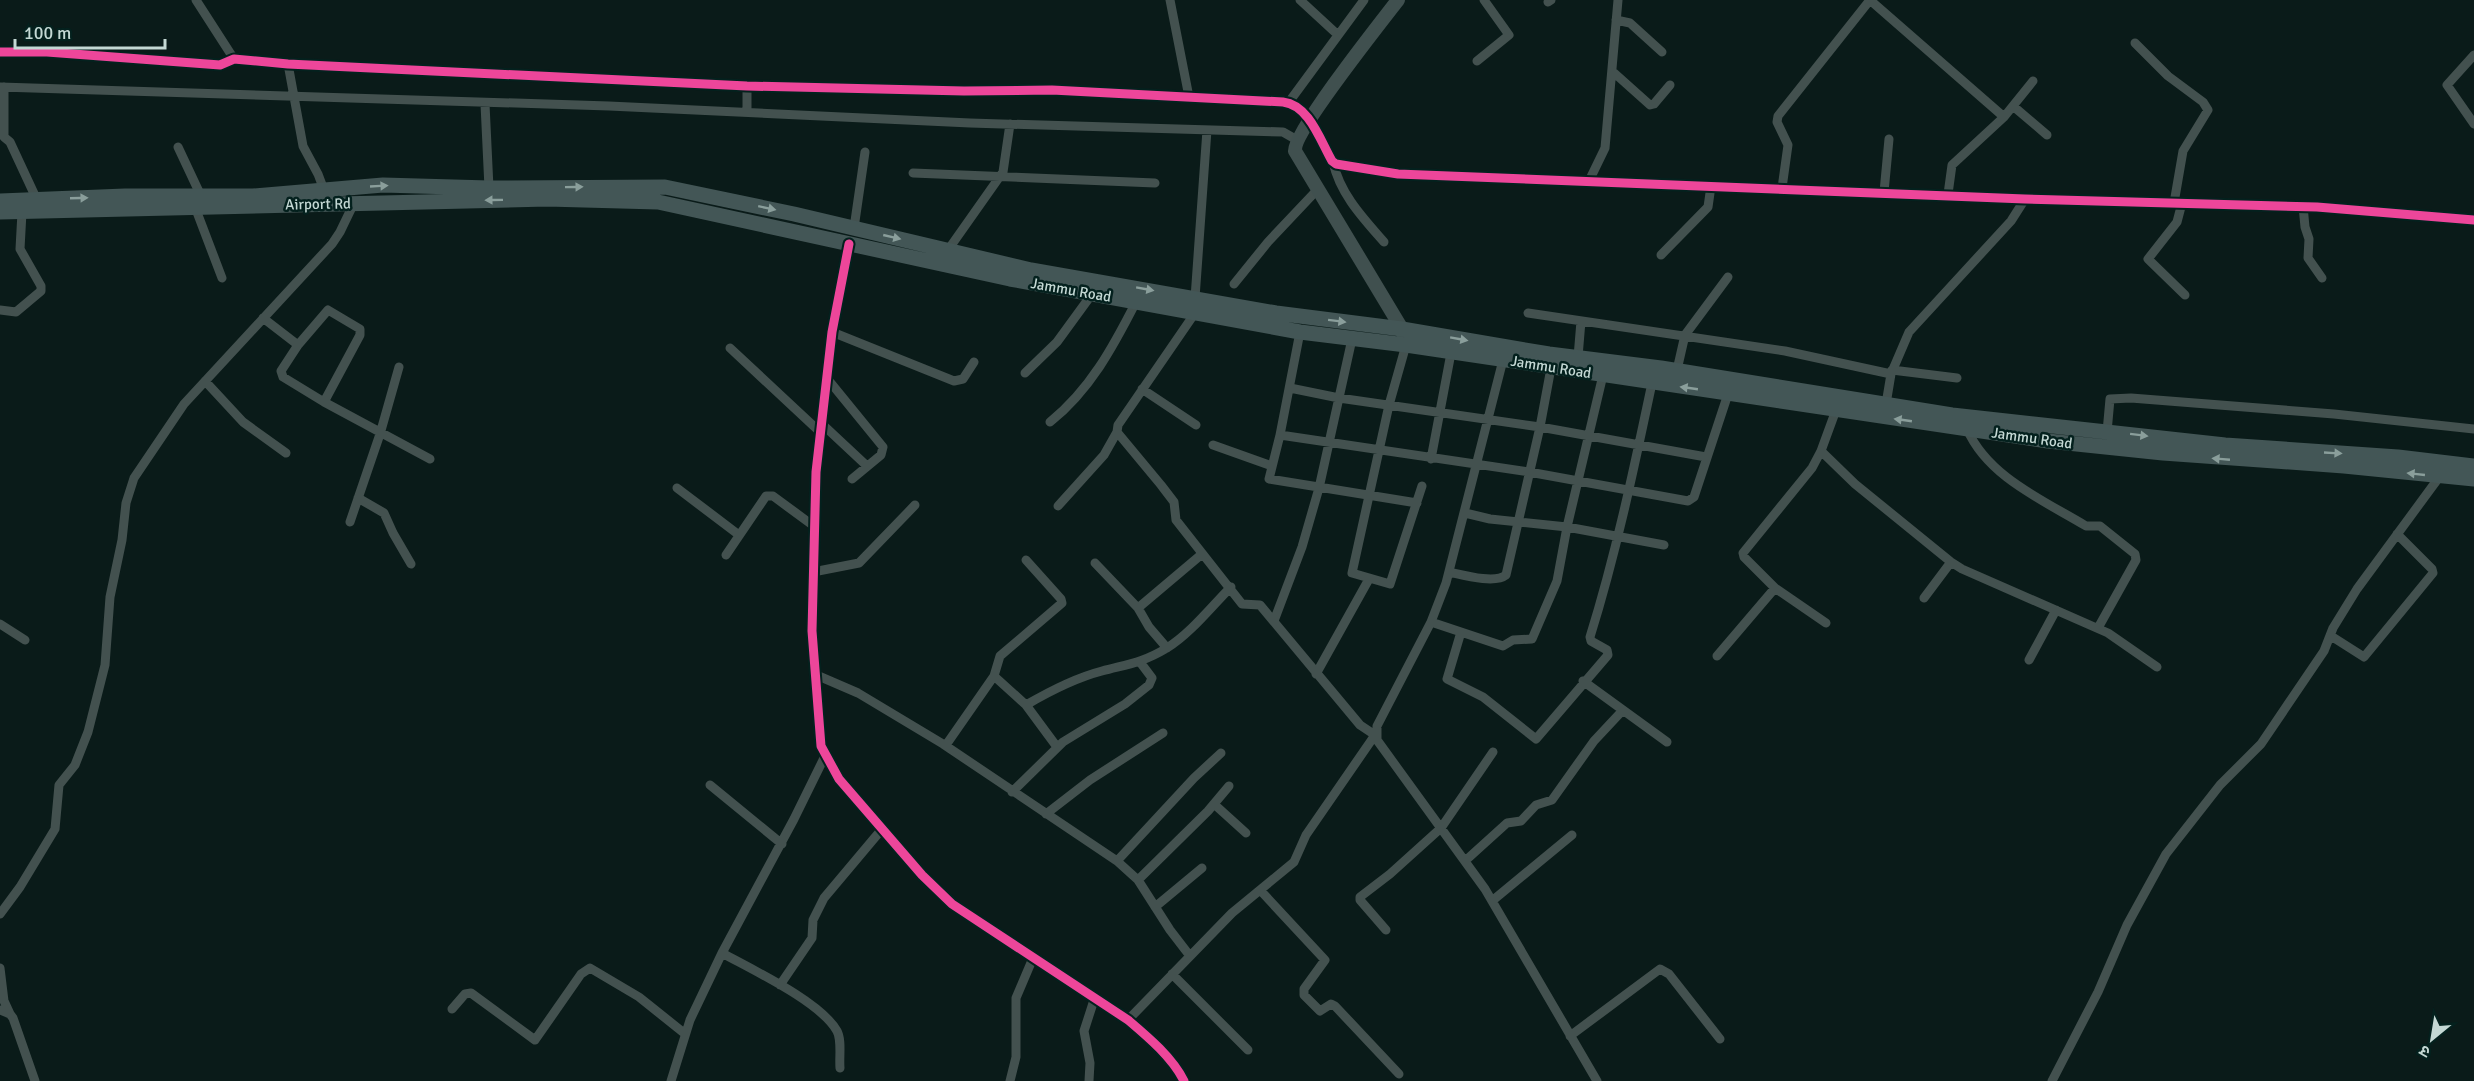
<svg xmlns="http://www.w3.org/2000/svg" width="2474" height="1081" viewBox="0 0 2474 1081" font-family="Signika,'Noto Sans Devanagari',sans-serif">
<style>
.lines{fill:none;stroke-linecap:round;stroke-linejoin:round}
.street{stroke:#43514f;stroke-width:9}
.secondary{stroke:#40504f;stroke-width:14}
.primary{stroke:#435656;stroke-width:15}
.cycleway-casing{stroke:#04211e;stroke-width:13}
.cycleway{stroke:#ed469a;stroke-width:9}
.oneway{fill:#8a9e9b}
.labels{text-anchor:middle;stroke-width:5;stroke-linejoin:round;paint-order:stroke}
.street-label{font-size:15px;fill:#c4d8d4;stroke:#04211e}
</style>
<rect width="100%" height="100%" fill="#0a1b19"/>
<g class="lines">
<path class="street" d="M196,0L234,59
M1170,0L1189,97
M1300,0L1338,35
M1870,0L2004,117L1952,165L1948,194
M1548,2L1551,0
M1616,20L1630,23L1662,52
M2135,43L2168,76L2203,102L2208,110L2183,151L2174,203
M0,52H47L220,65L234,59L288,64L747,86L964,91L1052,90L1283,102C1309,105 1320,140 1332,161L1336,164L1398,174L2025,199L2317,207L2474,220
M2474,55L2447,85L2474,124
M1477,61L1509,35L1484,0
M288,64L303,146L318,174L324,190
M1612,71L1650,105L1654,104L1670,85
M747,86V111
M0,87L609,106L970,123L1283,132L1297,140
M4,87V137L10,142L37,200
M1289,102L1364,0
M485,104L489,188
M2013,106L2047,135
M2004,117L2033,81
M178,147L201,196
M1333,162C1340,194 1363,218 1384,242
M913,173L1155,183
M1589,181L1605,148L1618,0
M1782,188L1788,145L1777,122L1778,116L1870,0
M1884,192L1889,139
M2182,203L2177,222L2148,259L2185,295
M2303,206L2305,227L2309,239L2308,258L2322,278
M195,207L222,278
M854,228L865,152
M849,244L832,332L816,472L812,631L821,746L839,779L922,875L952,904L1128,1020C1148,1037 1172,1057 1184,1081
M948,250L1003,172L1010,124
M1661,255L1708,207L1711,186
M1234,284L1268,242L1318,189
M1195,298L1207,130
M0,310L16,312L41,291V286L20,249L22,212
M1528,313L1785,351L1891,374
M263,318L298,345L281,371L283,377L324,402L430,459
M832,332L954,381L963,379L974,362
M1300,332L1280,435L1269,479L1417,503
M298,345L328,310L360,329V335L324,402
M1406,345L1389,405L1352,573L1390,584L1422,486
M730,348L820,432
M1578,357L1581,321
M1503,360L1446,583L1431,622L1377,726V740L1485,889L1597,1081
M1677,370L1685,335L1728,277
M1892,370L1957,378
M1025,373L1057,342L1092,294
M826,377L883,447L881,455L852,479
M205,381L243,422L286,453
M1290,388L1339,398L1540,427L1706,457
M1142,389L1196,425
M1886,404L1891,374L1909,332L2011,221L2025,199
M1050,422C1090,390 1113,347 1136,302
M821,423L867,466
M1967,429C1988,477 2043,500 2086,526H2100L2135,554L2136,560L2098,628
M2107,432L2110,399L2131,398L2334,414L2474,429
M1280,435L1529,472L1688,501L1694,497L1728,394
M1213,445L1272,466
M1821,451L1855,484L1951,562L1962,569L2108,633L2157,667
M1431,459L1451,353
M677,488L739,535
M358,498L384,513L393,533L411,564
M1058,506L1104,455L1117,432
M1465,513L1490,519L1567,527L1664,545
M350,522L380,434L399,367
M726,555L766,496H773L815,527
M1095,563L1138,608L1149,627L1167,648
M813,572L859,563L915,505
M1449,572C1463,575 1495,584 1506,575L1540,427L1551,368
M1924,598L1951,562
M1138,608L1202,554
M1274,621L1302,547L1319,488L1352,339
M1431,622L1503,646L1513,640L1532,639L1557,581L1567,527L1603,375
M1826,623L1775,588L1744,557L1743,553L1812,468L1821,451L1836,410
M0,624L25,640
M1461,632L1447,679L1483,697L1536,739L1608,655L1607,650L1591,641L1590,637C1616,554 1634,468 1652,383
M2331,636L2364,657L2433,573L2432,569L2397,534
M1717,656L1775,588
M2029,660L2056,610
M814,674L858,693L943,744L1117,861L1138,880L1170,930L1190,956
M1316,674L1369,579
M994,676L1026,705L1057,747
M1583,681L1667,742
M1026,705C1050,691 1075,678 1102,671C1128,664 1142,663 1167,648C1191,633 1211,607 1231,587
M946,745L994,676L1000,656L1062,603L1061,599L1026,560
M710,785L782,844
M1012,792L1063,742L1125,704L1149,685L1152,678L1140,662
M1214,804L1246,833
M1046,814L1090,780L1163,733
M1117,861L1194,778L1221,753
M1465,861L1507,823L1521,821L1536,805L1552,800L1594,741L1623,710
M1138,880L1208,811L1229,786
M1260,890L1325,960L1304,989V995L1320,1011L1331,1004L1335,1006L1399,1074
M1492,901L1572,835
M1155,907L1202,868
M0,914L20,887L55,829L59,785L75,765L88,732L105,665L110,597L122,540L126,503L134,478L184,404L332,244L340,232L354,203
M1386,930L1360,900V897L1390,874L1441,828L1493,752
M722,953C751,969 821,1002 837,1031C842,1040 839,1057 840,1068
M0,968L4,1001L10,1014
M1172,974L1248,1050
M780,985L812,938L813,920L824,898L882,829
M452,1009L465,994L471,993L535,1040L581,974L590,968L639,997L684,1033
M0,1010L10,1014L13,1018L35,1081
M1128,1020L1232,913L1294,862L1306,835L1375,735L1360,725L1260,605L1242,604L1176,520L1174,502L1161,485L1117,432L1118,425L1195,313
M1570,1036L1660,969L1669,974L1720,1039
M671,1081L690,1020L722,953L794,819L825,756
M1010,1081L1016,1057V998L1033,958
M1089,1081L1090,1063L1084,1031L1095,997
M2052,1081L2098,992L2127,925L2166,854L2220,785L2261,744L2324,651L2333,628L2357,589L2440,476"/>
<path class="secondary" d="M1398,0C1381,22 1293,133 1295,151L1402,329L1404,337"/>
<path class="primary" d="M0,201L125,196H253L383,185L489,188L665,187L794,214L1031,270L1276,313L1402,329L1549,354L1661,368L1952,415L2225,445L2398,457L2474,466
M0,212L547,199L658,202L1010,279L1300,332L1406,345L2048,441L2163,453L2344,466L2474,479"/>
<defs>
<path id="cycleway" d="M0,52H47L220,65L234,59L288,64L747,86L964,91L1052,90L1283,102C1309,105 1320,140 1332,161L1336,164L1398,174L2025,199L2317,207L2474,220
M849,244L832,332L816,472L812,631L821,746L839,779L922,875L952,904L1128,1020C1148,1037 1172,1057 1184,1081"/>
</defs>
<use href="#cycleway" class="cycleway-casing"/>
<use href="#cycleway" class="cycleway"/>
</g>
<defs><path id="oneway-solid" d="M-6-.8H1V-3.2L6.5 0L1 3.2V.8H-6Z" transform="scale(1.5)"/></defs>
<g class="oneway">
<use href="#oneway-solid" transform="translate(379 186) rotate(-3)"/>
<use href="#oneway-solid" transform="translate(574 187) rotate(-1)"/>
<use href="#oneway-solid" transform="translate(79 198) rotate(-2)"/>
<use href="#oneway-solid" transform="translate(494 200) rotate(179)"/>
<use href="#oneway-solid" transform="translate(767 208) rotate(12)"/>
<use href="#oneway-solid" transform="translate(892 237) rotate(13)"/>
<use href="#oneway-solid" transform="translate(1145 289) rotate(10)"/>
<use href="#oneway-solid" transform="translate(1337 321) rotate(7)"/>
<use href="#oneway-solid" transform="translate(1459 339) rotate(10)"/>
<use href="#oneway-solid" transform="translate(1689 388) rotate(-172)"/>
<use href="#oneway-solid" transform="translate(1903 420) rotate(-172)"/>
<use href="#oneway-solid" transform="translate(2139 435) rotate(7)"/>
<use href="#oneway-solid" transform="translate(2333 453) rotate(3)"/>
<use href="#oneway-solid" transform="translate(2221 459) rotate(-175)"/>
<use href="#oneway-solid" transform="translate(2416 474) rotate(-174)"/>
</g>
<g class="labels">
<g class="street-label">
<text transform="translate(318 204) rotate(-1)" y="5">Airport Rd</text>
<text transform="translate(1071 290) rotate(10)" y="5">Jammu Road</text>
<text transform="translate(1551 367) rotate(9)" y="5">Jammu Road</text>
<text transform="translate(2032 438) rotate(8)" y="5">Jammu Road</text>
</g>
</g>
<g transform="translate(2432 1039) rotate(210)" stroke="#04211e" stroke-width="4.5" paint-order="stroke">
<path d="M0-4.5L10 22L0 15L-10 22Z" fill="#c4d8d4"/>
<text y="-9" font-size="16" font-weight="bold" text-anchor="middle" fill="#c4d8d4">उ</text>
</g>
<path d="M15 39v9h150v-9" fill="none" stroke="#c4d8d4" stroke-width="3"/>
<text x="24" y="39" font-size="18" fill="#c4d8d4" stroke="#04211e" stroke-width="4.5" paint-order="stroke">100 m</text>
</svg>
